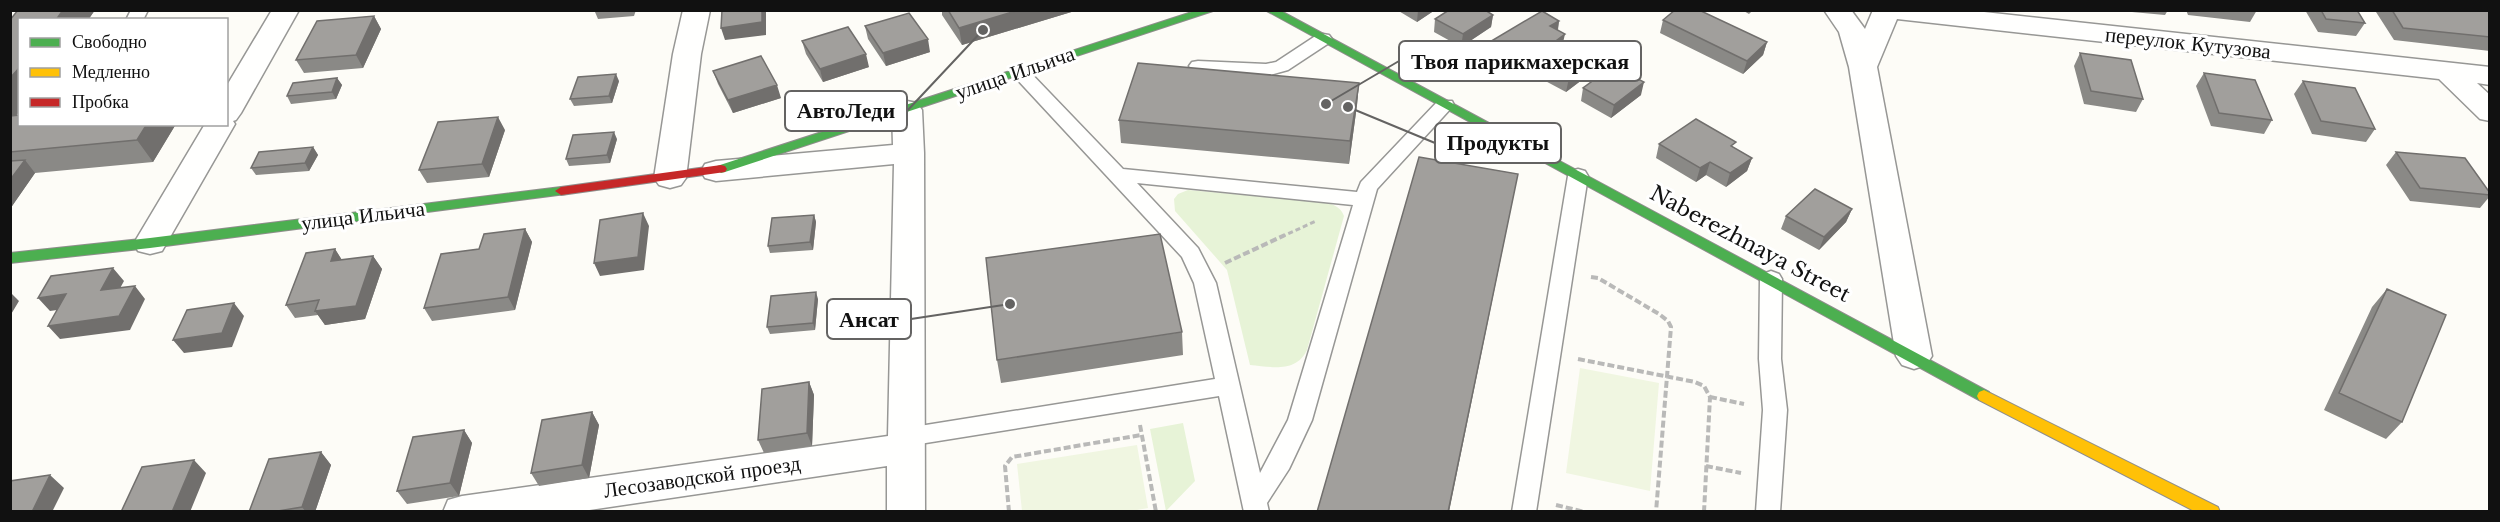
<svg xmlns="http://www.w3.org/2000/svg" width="2500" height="522" viewBox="0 0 2500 522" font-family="'Libre Baskerville',serif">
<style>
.green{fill:#e7f3d7}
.pitch{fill:#f0f6e1}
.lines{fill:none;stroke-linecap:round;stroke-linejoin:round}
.lane-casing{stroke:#979795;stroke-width:3}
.street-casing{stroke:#979795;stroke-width:3}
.fast-casing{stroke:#8e8d8b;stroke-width:2}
.slow-casing{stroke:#8e8d8b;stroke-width:2}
.jam-casing{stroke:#8e8d8b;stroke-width:2}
.path-far1{stroke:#b9b9b8;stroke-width:3;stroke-dasharray:5 3;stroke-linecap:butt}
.path{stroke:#b9b9b8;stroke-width:4;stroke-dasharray:7 3;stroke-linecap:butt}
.lane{fill:#fffffe;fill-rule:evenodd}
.street{fill:#fffffe;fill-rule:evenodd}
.fast{fill:#4caf50;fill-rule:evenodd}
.slow{fill:#ffc107;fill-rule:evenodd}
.jam{fill:#c62828;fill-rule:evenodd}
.wall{fill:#8a8986}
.shaded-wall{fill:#716f6d}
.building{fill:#a19f9c;stroke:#716f6d;stroke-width:1.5}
.labels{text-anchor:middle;stroke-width:6;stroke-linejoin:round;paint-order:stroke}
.street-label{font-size:21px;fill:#111;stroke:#fff}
.leader{fill:none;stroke:#646362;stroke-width:2}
.callout-dot{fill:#646362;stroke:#fff;stroke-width:2}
.callout{fill:#fff;stroke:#646362;stroke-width:2}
.callout-label{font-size:22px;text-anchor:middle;font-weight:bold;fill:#111}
</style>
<rect width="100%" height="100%" fill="#fdfcf7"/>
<path class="green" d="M1188,190L1324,202C1333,204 1341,207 1344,216L1307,350C1296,373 1272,367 1250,365L1227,270L1175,211L1174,199L1178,194Z
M1183,423L1195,481L1166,511L1150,429Z"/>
<path class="pitch" d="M1580,368L1659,383L1650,491L1566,473Z
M1137,445L1148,508L1126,512L1022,511L1017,464Z"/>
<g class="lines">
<defs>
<path id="lane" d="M131,10H148L143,20H126Z
M1323,34L1329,35L1332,39L1329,43L1288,70L1266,76L1198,71L1192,70L1189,66L1192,62L1198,61L1266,64L1276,62L1317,35Z
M1019,65L1025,67L1123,169L1357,192L1361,182L1438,101H1452L1454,105L1377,189L1312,420L1289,469L1267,503L1269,512H1244L1219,396L907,446L899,444L895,437L899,430L907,428L1215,379L1194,283L1182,257L1013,75L1010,71L1013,67ZM1137,183L1353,205L1288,420L1260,473L1216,283L1198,248Z
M1578,169L1585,171L1588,176L1536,512H1512L1568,176L1571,171Z
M1771,271L1779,274L1782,279L1781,359L1787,410L1780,512H1756L1763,410L1759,359L1760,279L1763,274Z"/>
<path id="street" d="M272,10H299L241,113L236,120L233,121L235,124L162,251L150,254L138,251L134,243L205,124H226V87Z
M683,10H710L701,54L686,178L681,185L670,188L659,185L654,178L673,54Z
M1824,10H1851L1865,29L1873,10H1966L2490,67V85L2477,83L2490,95V121L2480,119L2439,79L1897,19L1877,67L1932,356L1926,365L1914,369L1902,365L1896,356L1849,67L1839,32Z
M907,101L917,103L922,110L924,153L925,512H887V466L576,512H443L448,500L462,496L888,436L894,164L716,181L705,178L701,171L705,164L716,161L893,145L892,110L897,103Z"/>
<path id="fast" d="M1198,10H1216L725,172L721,173L715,169L717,166Z
M1265,10H1279L1989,392L1991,396L1989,400H1979Z
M561,187L567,191L566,194L150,248L10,263V253L150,238Z"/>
<path id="slow" d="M1984,390L2218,507L2220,512H2196L1979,400L1977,396L1979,392Z"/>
<path id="jam" d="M721,165L725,166L727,169L725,172L561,195L555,191L561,187Z"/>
</defs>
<use href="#lane" class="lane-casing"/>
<use href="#street" class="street-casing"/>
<use href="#fast" class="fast-casing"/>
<use href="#slow" class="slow-casing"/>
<use href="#jam" class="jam-casing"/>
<path class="path-far1" d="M1281,237L1316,221"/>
<path class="path" d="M1225,263L1285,235
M1591,277L1598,278L1659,314L1668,321L1671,327L1656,512
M1578,359L1695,382L1704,386L1710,397L1704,512
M1710,397L1744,404
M1140,425L1156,512
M1706,466L1741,473
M1556,505L1585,512
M1009,512L1005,466L1012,457L1141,435"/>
<use href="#lane" class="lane"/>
<use href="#street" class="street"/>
<use href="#fast" class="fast"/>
<use href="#slow" class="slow"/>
<use href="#jam" class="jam"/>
</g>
<path class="wall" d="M18,10H95L88,20H20L16,116L176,124L153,162L35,173L10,209V20Z
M596,10H636L634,16L598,19L595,12Z
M942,10H1078L962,45L942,15Z
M1397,10H1435L1417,22Z
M1742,10H1753L1749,14Z
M2110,10H2168L2165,15Z
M2186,10H2257L2250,22L2188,15Z
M2305,10H2357L2365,23L2356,36L2318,32Z
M2377,10H2488L2490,12V51L2394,40L2376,12Z
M1493,15L1491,27L1461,47L1434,32L1435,19Z
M374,16L381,29L363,68L304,73L296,60Z
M1663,20L1767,42L1763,55L1743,74L1660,33Z
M1559,21L1558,30L1563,45L1595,70L1566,92L1536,76L1538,63L1546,57L1543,55L1520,69L1507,61L1501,64L1486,56L1488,43Z
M865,26L930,52L886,66L868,39Z
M802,41L869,67L823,82L806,54Z
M2080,53L2143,99L2136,112L2084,104L2074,66Z
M713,71L781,98L733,113L718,84Z
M2204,73L2272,120L2264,134L2211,126L2196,86Z
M337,78L342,85L336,99L291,104L287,96Z
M619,81L612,103L574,106L570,99Z
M2303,81L2375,129L2366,142L2312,134L2294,94Z
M1359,83L1357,105L1349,164L1121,143L1119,120Z
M1583,88L1641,95L1611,118L1581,101Z
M505,130L489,177L427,183L419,170Z
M617,139L610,163L569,166L566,159Z
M1659,144L1735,148L1752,158L1747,171L1726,187L1706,175L1696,182L1656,158Z
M313,147L318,155L309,171L256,175L251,168Z
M2396,152L2490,193V196L2480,208L2410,201L2386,165Z
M1852,209L1846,222L1819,250L1781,229L1786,216Z
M814,215L816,222L813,250L770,253L768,246Z
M525,229L532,242L515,310L432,321L424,308L479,249Z
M335,249L342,260L373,256L382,269L365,319L325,325L318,315L295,318L286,305Z
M2387,289L2402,422L2386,439L2324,410L2372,307Z
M818,299L815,330L770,334L767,327Z
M1182,332L1183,355L1001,383L997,360Z
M809,382L814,395L812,446L764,453L758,440Z
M592,412L599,425L589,478L539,486L531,473Z
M464,430L472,443L459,496L407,504L397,491Z
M321,452L331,465L315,512H249Z"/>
<path class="shaded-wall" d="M63,10H95L88,20H56Z
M762,10H766V35L725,40L721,28Z
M1019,10H1078L962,45L959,28Z
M1418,10H1435L1417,22Z
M1493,15L1491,27L1461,47L1463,34Z
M374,16L381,29L363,68L356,55Z
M1559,21L1557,34L1550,26Z
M1565,34L1562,47L1551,59L1553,46L1557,40Z
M928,39L930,52L886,66L883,53Z
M1545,42L1543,55L1520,69L1522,56Z
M1767,42L1763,55L1743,74L1747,61Z
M1509,48L1507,61L1501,64L1503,51Z
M866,54L869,67L823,82L820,69Z
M1598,57L1595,70L1566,92L1569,78Z
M20,67V111L10,123V78Z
M616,74L619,81L612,103L609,96Z
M337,78L342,85L336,99L332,92Z
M1644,82L1641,95L1611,118L1614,105Z
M1359,83L1357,105L1349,164L1350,141Z
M777,85L781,98L733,113L728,100Z
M498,117L505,130L489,177L482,164Z
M147,124H176L153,162L137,140Z
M614,132L617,139L610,163L607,155Z
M313,147L318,155L309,171L305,163Z
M1752,158L1747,171L1726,187L1730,173Z
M25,160L35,173L10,209V180Z
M1710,162L1706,175L1696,182L1700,168Z
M1518,174L1449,512H1448Z
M1852,209L1846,222L1819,250L1824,237Z
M643,213L649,226L644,270L600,276L594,263Z
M814,215L816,222L813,250L810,242Z
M525,229L532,242L515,310L508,297Z
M335,249L343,262L331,261Z
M373,256L382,269L365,319L325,325L315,311Z
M113,268L124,281L112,303L101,290Z
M135,286L145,299L130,330L60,339L48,326Z
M10,292L19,301L10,316Z
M816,292L818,299L815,330L813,323Z
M66,294L78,307L50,311L38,298Z
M234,303L244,316L232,347L184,353L173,340Z
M809,382L814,395L812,446L807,433Z
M592,412L599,425L589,478L582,465Z
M464,430L472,443L459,496L450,483Z
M321,452L331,465L315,512H306L302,507Z
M194,460L206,473L190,512H172Z
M50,475L64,488L52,512H32Z"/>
<path class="building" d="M18,10H63L56,20H20V67L10,78V20Z
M722,10H762V22L721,28Z
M948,10H1019L959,28Z
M1449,10H1485L1493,15L1463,34L1435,19Z
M1675,10H1699L1767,42L1747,61L1663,20Z
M2321,10H2357L2365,23L2326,19Z
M2392,10H2488L2490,12V37L2403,28Z
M1542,11L1559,21L1550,26L1565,34L1557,40L1561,42L1553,46L1545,42L1522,56L1509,48L1503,51L1488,43Z
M909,13L928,39L883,53L865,26Z
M374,16L356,55L296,60L317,21Z
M848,27L866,54L820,69L802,41Z
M2080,53L2131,60L2143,99L2091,91Z
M761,56L777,85L728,100L713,71Z
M1138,63L1359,83L1350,141L1119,120Z
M1613,66L1644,82L1614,105L1583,88Z
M2204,73L2255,80L2272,120L2219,113Z
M616,74L609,96L570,99L578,77Z
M337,78L332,92L287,96L293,83Z
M2303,81L2355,88L2375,129L2321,121Z
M20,115V124H147L137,140L10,152V116Z
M498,117L482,164L419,170L438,122Z
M1696,119L1736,142L1731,146L1752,158L1730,173L1710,162L1700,168L1659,144Z
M614,132L607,155L566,159L573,135Z
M313,147L305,163L251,168L259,152Z
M2396,152L2465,158L2490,193V195L2420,188Z
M1419,157L1518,174L1448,512H1317Z
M25,160L10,180V161Z
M1815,189L1852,209L1824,237L1786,216Z
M643,213L638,257L594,263L600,220Z
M814,215L810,242L768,246L772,218Z
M525,229L508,297L424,308L441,254L479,249L484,234Z
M1160,234L1182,332L997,360L986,258Z
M335,249L331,261L373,256L356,306L315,311L319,300L286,305L306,253Z
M113,268L101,290L135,286L119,316L48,326L66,294L38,298L51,276Z
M2387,289L2446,315L2402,422L2339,393Z
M816,292L813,323L767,327L771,296Z
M234,303L222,333L173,340L187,310Z
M809,382L807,433L758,440L762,389Z
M592,412L582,465L531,473L542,420Z
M464,430L450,483L397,491L413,437Z
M321,452L302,507L272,512H249L269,459Z
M194,460L172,512H121L142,467Z
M50,475L32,512H10V481Z"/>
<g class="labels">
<g class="street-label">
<text transform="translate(2188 43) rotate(6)" y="7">переулок Кутузова</text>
<text transform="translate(1015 73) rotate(-19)" y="7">улица Ильича</text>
<text transform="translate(363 216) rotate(-7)" y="7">улица Ильича</text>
<text transform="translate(1750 244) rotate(28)" y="7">Naberezhnaya Street</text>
<text transform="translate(702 477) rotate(-8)" y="7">Лесозаводской проезд</text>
</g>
</g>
<path class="leader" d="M1326 104L1399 61M983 30L907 111M1348 107L1435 143M1010 304L911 319"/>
<g class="callout-dot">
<circle cx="1326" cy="104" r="6"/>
<circle cx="983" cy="30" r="6"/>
<circle cx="1348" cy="107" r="6"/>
<circle cx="1010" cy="304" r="6"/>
</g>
<g class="callout">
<rect x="1399" y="41" width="242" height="40" rx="6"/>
<rect x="785" y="91" width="122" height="40" rx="6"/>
<rect x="1435" y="123" width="126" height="40" rx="6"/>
<rect x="827" y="299" width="84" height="40" rx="6"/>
</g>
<g class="callout-label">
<text x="1520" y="69">Твоя парикмахерская</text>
<text x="846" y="118">АвтоЛеди</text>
<text x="1498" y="150">Продукты</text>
<text x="869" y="327">Ансат</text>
</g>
<rect width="2500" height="522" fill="none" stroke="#111111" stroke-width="24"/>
<rect x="18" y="18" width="210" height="108" fill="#ffffff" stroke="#a0a0a0" stroke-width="1.5"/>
<rect x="30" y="38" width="30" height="9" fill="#4caf50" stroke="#a0a0a0" stroke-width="1.5"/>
<text x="72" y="48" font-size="18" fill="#111111">Свободно</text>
<rect x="30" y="68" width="30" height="9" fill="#ffc107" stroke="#a0a0a0" stroke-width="1.5"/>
<text x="72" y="78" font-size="18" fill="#111111">Медленно</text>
<rect x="30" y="98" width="30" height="9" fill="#c62828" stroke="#a0a0a0" stroke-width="1.5"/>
<text x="72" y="108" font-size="18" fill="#111111">Пробка</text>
</svg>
